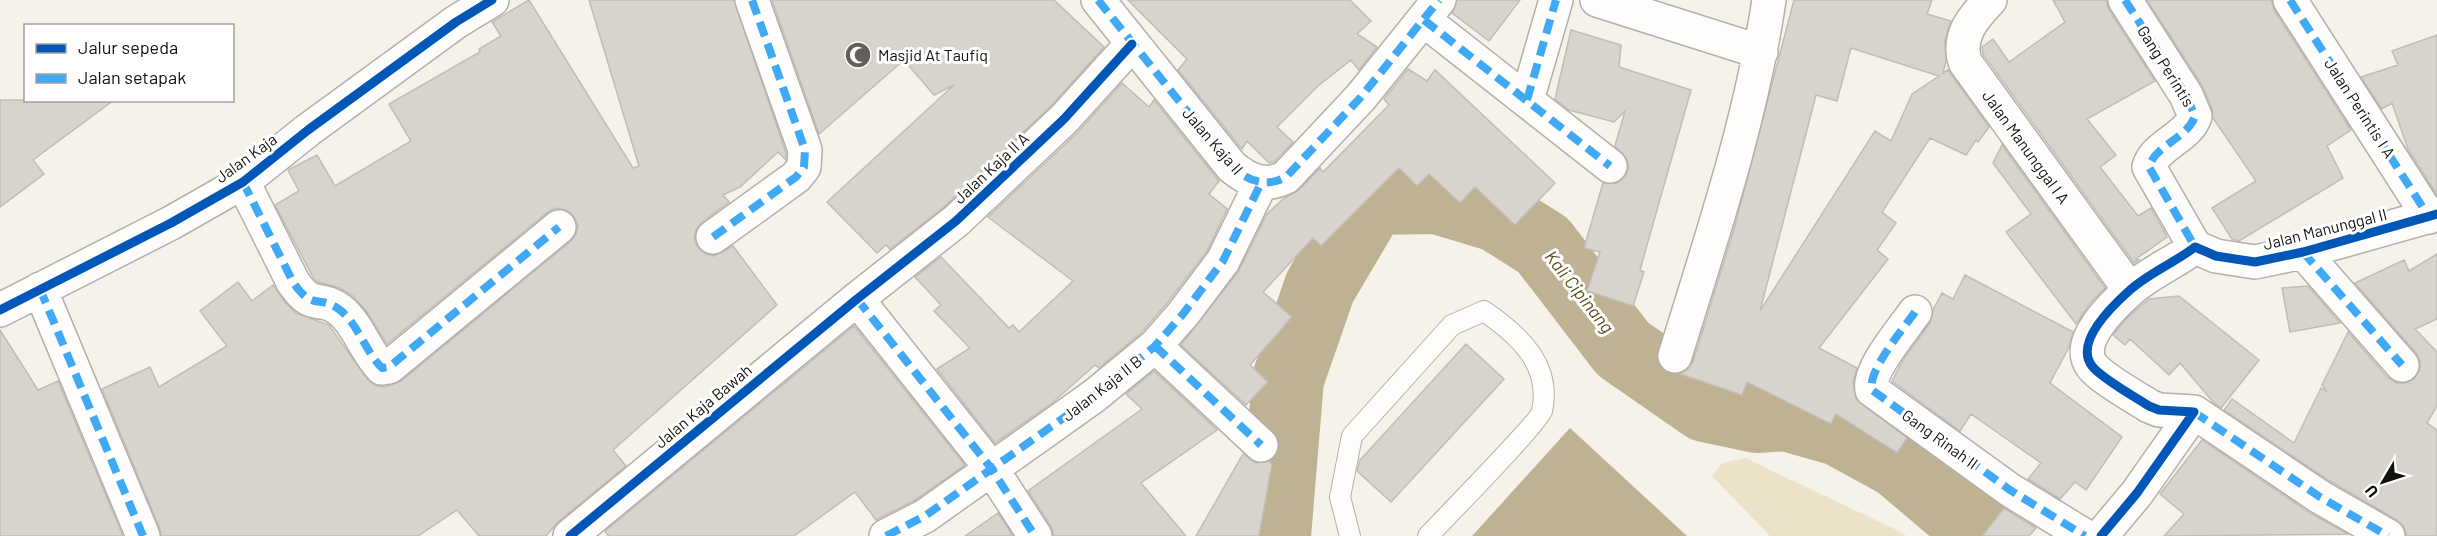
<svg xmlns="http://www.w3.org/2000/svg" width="2437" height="536" viewBox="0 0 2437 536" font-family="Barlow,sans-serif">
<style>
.green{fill:#ebe2c9}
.water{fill:#beb292}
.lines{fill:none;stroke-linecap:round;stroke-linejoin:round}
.river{stroke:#beb292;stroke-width:72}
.building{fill:#d6d4cd;stroke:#c0bdb6;stroke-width:1.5;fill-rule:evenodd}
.service-casing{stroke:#b2b0a9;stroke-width:22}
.minor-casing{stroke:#b2b0a9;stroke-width:36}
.service{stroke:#fefdfc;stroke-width:20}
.minor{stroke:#fefdfc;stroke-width:33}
.quiet{stroke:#3fa9f5;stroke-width:8;stroke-dasharray:15 8;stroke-linecap:butt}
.cycleway-casing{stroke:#fff;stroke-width:13}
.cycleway{stroke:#0057b8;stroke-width:9}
.labels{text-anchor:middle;stroke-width:6;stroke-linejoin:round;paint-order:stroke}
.poi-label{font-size:16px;fill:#13110c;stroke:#fff;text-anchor:start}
.street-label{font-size:16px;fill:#13110c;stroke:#fff}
.water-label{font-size:18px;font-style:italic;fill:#5c4c18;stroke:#fff}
</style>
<rect width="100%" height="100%" fill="#f5f2e9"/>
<path class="green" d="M1745,458L1903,533L1906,536H1770L1712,476L1722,463Z"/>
<path class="water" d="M1570,428L1687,536H1472Z"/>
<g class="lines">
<path class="river" d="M1275,536L1288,379L1320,287L1372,199L1437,198L1497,216L1543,245L1623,349L1705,406L1757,417L1786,415L1839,430L1899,463L1985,536"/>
</g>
<path class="building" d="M529,0L633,168L639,166L589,0H734L786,153V160L778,152L740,187L723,195L729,202L702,222L696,230L694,239L698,248L706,254L714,256L733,246L777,305L613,450L626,466L558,522L546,536H479L457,510L418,536H161L160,529L102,389L150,367L159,387L227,346L200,311L238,282L252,301L273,285L285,302L296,313L329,325L368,380L376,386L385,387L401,381L571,241L576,234L578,225L573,215L566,210L556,208L548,212L387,344L367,312L353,296L340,288L318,282L314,279L275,205L299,191L288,170L317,155L335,186L411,141L389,104L480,52L479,49L501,36L492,22Z
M772,0H1054L1104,47L1051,106L944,207L890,249L886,245L877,253L827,202L954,85L934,95L904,60L819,134Z
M1128,0H1350L1371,21L1357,34L1377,47L1359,70L1351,60L1318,86L1277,127L1293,142L1275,161L1269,163L1247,141L1242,149L1178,70L1187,59Z
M1457,0H1520L1489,41L1452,13Z
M1794,0H1932L1927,14L1951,21L1945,40L1946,61L1943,73L1948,70L1989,127L1978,142L1976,140L1966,155L1930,138L1882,212L1896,223L1877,250L1888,259L1819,348L1857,368L1853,382L1856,399L1907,438L1897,453L1836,414L1831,424L1747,382L1742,395L1680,374L1688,369L1693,362L1734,229ZM1851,48L1939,76L1912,94L1891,141L1875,131L1760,311L1816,95L1837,101Z
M2053,0H2106L2109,10L2155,81L2087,119L2116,155L2100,167L2138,216L2151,208L2167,237L2136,259L2139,260L2134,263L1983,54L1982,47L1993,39L2009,62L2065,22Z
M2147,0H2271L2274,10L2351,130L2327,146L2343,178L2239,241L2232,239L2212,208L2256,181L2213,118L2212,109L2202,85Z
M1571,30L1621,45L1619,67L1691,90L1640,270L1644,272L1633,306L1587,291L1600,252L1584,248L1603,183H1617L1625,177L1629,168L1627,159L1615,146L1625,111L1614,122L1569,110L1555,99Z
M2437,35V195L2408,149L2392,103L2382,109L2361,77L2398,65L2392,51Z
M1408,69L1427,81L1435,70L1555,183L1515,225L1475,187L1460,203L1429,174L1417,186L1399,168L1321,246L1313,238L1263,292L1292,317L1250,365L1268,382L1246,405L1181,345L1238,272L1267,214L1283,199L1299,190L1320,168L1323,172L1389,105L1384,99Z
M1122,83L1149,107L1154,100L1219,181L1209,194L1227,209L1207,251L1168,302L1142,332L1099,368L1095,365L1052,403L995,443L937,369L970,348L934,311L941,305L915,277L941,257L1009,328L1013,325L1019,332L1073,281L988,217L1077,133Z
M0,100H114L33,160L44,174L0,207Z
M2002,145L2105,288L2090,303L2076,324L2006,232L2031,214L1993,163Z
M2437,254V319L2415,329L2437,352V406L2427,423L2437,430V536H2407L2404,527L2397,520L2330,481L2224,410L2232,399L2294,443L2321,388L2327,392L2322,385L2348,332L2388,378L2397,383H2405L2414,379L2420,370V361L2416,353L2355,283L2404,260L2409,271Z
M1965,275L2073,332L2069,347L2050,383L2122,437L2086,490L2075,482L2060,499L2028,479L2041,463L1971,414L1960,431L1892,381L1903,360L1930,323L1933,310L1942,293L1953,299Z
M2308,286L2340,323L2290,332L2282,288Z
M2179,296L2259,360L2221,408L2213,402L2180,363L2169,375L2130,339L2125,345L2113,335L2127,318L2149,299Z
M854,326L965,465L915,500L876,520L855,492L794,536H608L605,531Z
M0,330L38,390L58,381L123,536H0Z
M1466,344L1504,379L1391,502L1357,471L1360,460Z
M1154,371L1217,430L1141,483L1186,536H1054L1051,526L1028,491L1142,409L1126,394Z
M2202,440L2310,513L2348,534L2164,536L2184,514L2160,494Z
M1243,454L1256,463L1269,461L1272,464L1259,536H1196Z
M2004,508L2036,528L2029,536H1982Z
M998,513L1013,536H965Z"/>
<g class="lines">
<defs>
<path id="service" d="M1350,536L1340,497L1352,436L1452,325L1484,311C1519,335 1552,365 1542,411C1540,421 1443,520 1428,536"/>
<path id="minor" d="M1098,0L1232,167C1249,181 1265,188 1286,177L1361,97L1439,0
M1597,0L1761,52
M1990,0C1973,18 1957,36 1965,62L2130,290
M2125,0L2186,95L2195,116C2188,138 2155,145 2149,167L2195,247
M2290,0L2429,217
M1424,20L1610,166
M1527,100L1556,0
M243,182L293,282C313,312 319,294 340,310C358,324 365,351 382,368L389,367L559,227
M713,237L796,177L804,167L805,150L752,0
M2303,252L2402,365
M40,289L143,536
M857,299L991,468L1035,536
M0,310L171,223L243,182L308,130L456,22L492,0
M1915,312C1904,328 1867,371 1872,390L2010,490L2085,536
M1155,346L1261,445
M1675,356C1711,239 1751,121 1769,0
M2194,412L2320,497L2388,536
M570,536L857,299L956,221L1064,119L1132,44
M886,536L925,516L1045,431L1094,396L1155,346L1183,314L1223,261L1261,183
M2101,536L2137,493L2194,412L2159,410L2149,406C2135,397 2101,378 2092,366C2074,342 2112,306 2130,290C2149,273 2174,263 2195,247L2216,256L2255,262L2303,252L2437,214"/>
</defs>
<use href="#service" class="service-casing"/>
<use href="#minor" class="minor-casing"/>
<use href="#service" class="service"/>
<use href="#minor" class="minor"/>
<path class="quiet" d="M1098,0L1232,167C1249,181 1265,188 1286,177L1361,97L1439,0
M2125,0L2186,95L2195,116C2188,138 2155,145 2149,167L2195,247
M2290,0L2429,217
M1424,20L1610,166
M1527,100L1556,0
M243,182L293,282C313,312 319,294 340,310C358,324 365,351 382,368L389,367L559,227
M713,237L796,177L804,167L805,150L752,0
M2303,252L2402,365
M40,289L143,536
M857,299L991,468L1035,536
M1915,312C1904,328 1867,371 1872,390L2010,490L2085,536
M1155,346L1261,445
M2194,412L2320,497L2388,536
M886,536L925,516L1045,431L1094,396L1155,346L1183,314L1223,261L1261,183"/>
<defs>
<path id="cycleway" d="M0,310L171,223L243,182L308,130L456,22L492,0
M570,536L857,299L956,221L1064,119L1132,44
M2101,536L2137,493L2194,412L2159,410L2149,406C2135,397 2101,378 2092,366C2074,342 2112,306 2130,290C2149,273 2174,263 2195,247L2216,256L2255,262L2303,252L2437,214"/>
</defs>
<use href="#cycleway" class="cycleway-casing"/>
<use href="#cycleway" class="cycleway"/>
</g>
<defs>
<symbol id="mosque-disc" viewBox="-11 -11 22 22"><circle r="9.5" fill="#626059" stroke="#fff"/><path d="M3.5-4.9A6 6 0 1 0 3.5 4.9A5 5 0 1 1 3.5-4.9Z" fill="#fff"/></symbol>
</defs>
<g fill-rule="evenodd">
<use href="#mosque-disc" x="843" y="40" width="30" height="30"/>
</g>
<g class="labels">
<g class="poi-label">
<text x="878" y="61">Masjid At Taufiq</text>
</g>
<g class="street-label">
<text transform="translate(2166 66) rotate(58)" y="6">Gang Perintis</text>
<text transform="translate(2360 108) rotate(57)" y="6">Jalan Perintis I A</text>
<text transform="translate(1213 141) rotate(49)" y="6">Jalan Kaja II</text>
<text transform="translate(2026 147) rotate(54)" y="6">Jalan Manunggal I A</text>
<text transform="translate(246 158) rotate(-36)" y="6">Jalan Kaja</text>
<text transform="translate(991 168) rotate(-43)" y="6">Jalan Kaja II A</text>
<text transform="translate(2325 229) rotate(-14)" y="6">Jalan Manunggal II</text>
<text transform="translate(1102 388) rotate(-38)" y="6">Jalan Kaja II B</text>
<text transform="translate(703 406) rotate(-40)" y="6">Jalan Kaja Bawah</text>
<text transform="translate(1940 439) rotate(36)" y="6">Gang Rinah II</text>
</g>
<g class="water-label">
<text transform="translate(1579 292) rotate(52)" y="6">Kali Cipinang</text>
</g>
</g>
<rect x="24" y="24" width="210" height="78" fill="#ffffff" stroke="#a1a09e" stroke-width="1.5"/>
<rect x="36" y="44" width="30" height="9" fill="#0057b8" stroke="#a1a09e" stroke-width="1.5"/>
<text x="78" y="54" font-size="18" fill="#13110c">Jalur sepeda</text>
<rect x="36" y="74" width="30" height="9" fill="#3fa9f5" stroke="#a1a09e" stroke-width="1.5"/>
<text x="78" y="84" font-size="18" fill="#13110c">Jalan setapak</text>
<g transform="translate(2383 482) rotate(231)" stroke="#ffffff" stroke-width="4.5" paint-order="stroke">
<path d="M0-4.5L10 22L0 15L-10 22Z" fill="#13110c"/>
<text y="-9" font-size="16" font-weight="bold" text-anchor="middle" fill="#13110c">U</text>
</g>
</svg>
